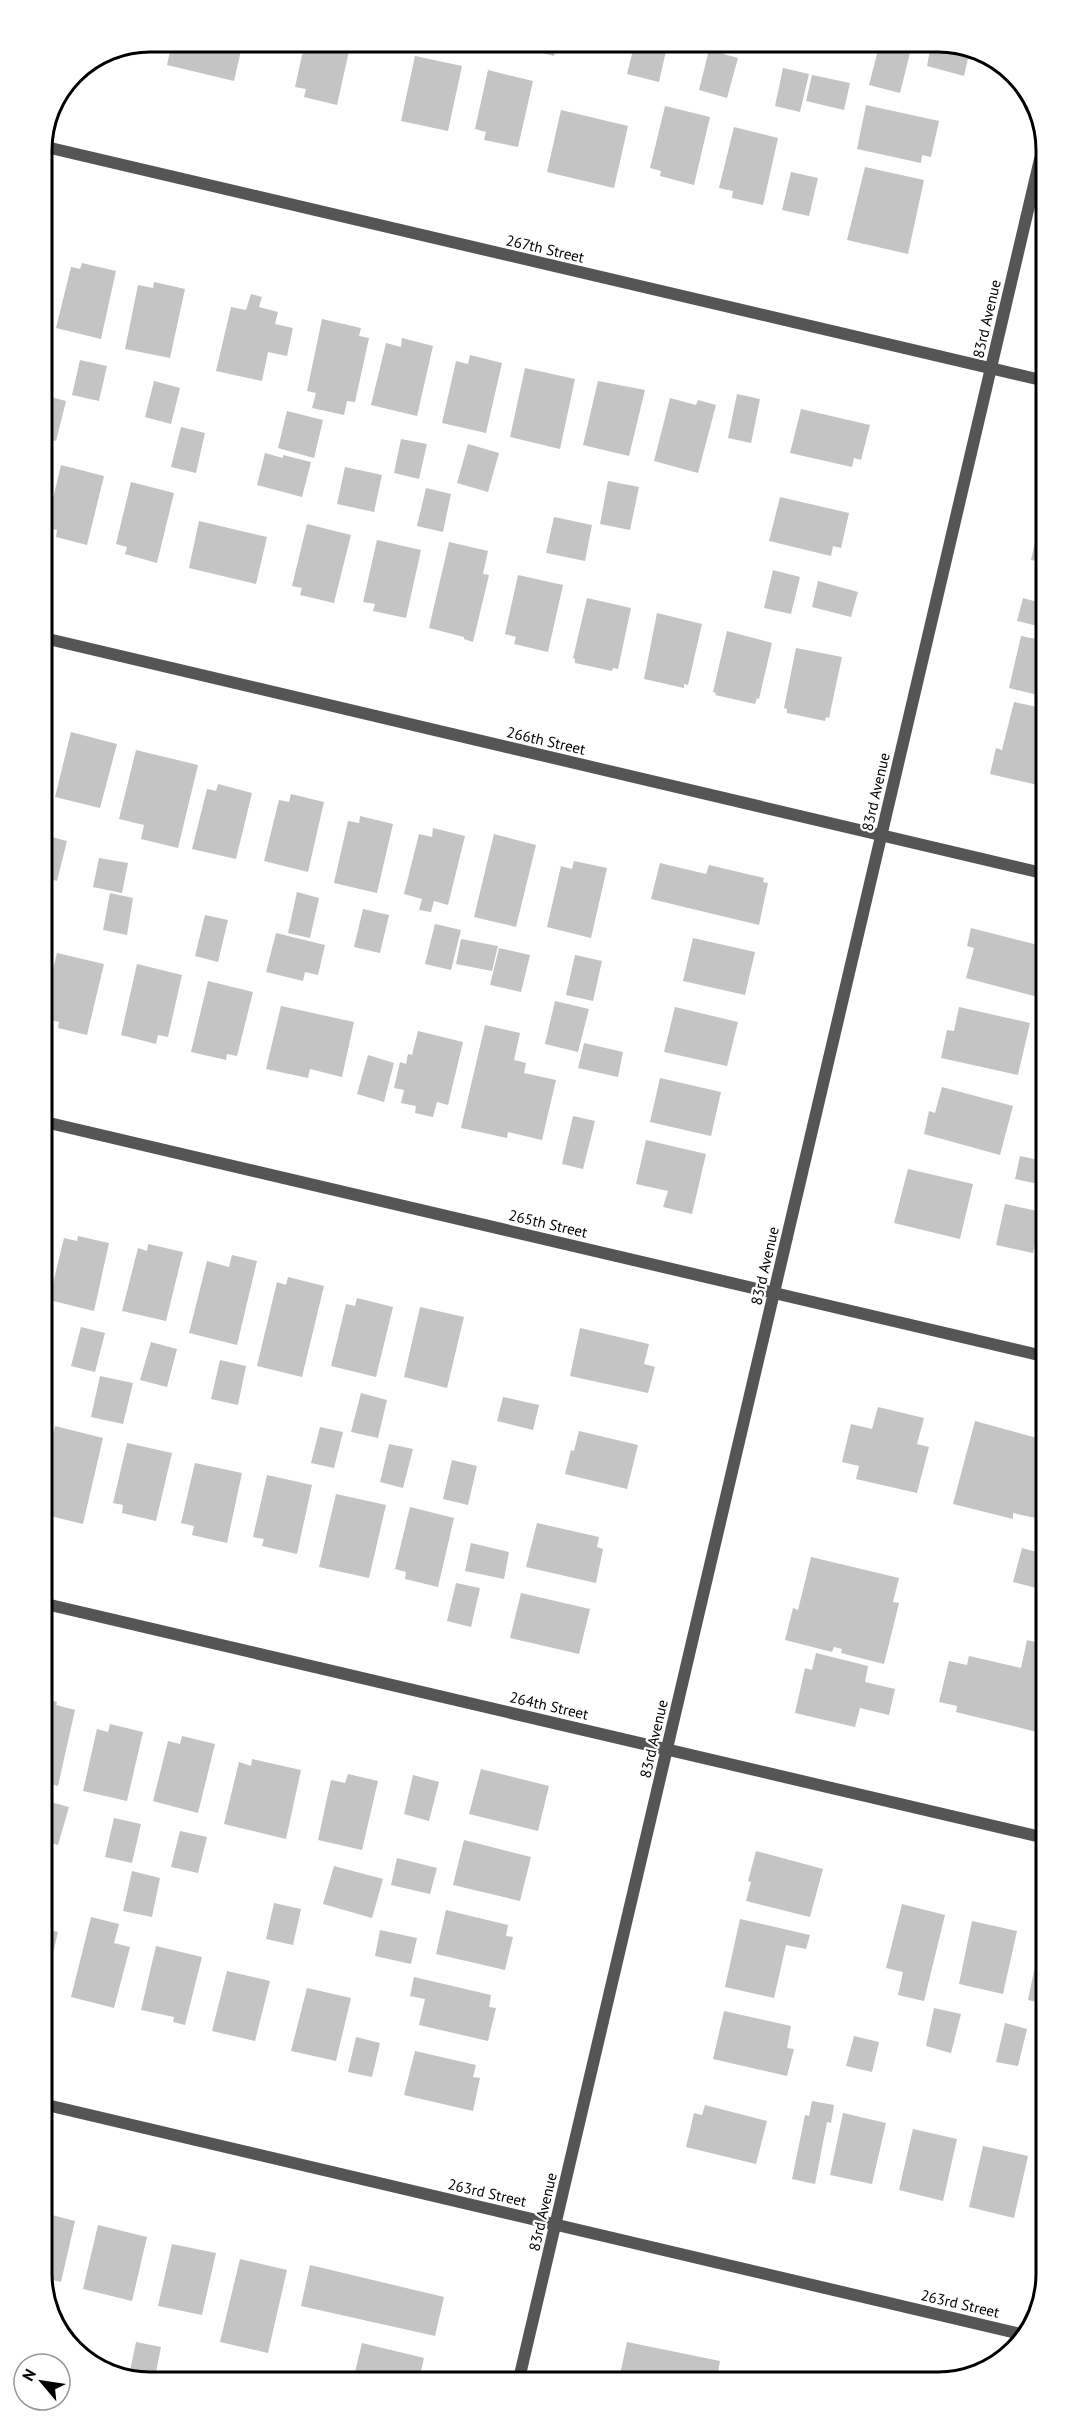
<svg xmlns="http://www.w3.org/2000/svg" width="1088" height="2424" viewBox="0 0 1088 2424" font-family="'PT Sans',sans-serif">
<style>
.building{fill:#c4c4c4}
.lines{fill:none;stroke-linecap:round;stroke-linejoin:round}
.street{stroke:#555;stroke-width:12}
.labels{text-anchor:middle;stroke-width:4.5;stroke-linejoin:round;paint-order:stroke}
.street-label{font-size:15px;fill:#000;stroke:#fff}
.rim{fill:none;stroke:#000;stroke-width:3}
</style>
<rect width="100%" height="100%" fill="#fff"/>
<path class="building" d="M172,42H243L234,81L167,65Z
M305,42H351L337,105L304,97L306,89L295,87Z
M529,42H557L554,56L527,49Z
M635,42H668L659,82L627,74Z
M710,42H735L732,52L709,46Z
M922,42H945L977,55L969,54L964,76L927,66L930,50L921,48Z
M133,46L131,53L114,49L113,58L102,55L109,50Z
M879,46L910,53L900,93L869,85Z
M709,50L738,58L727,98L699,90Z
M415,56L462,66L448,131L401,121Z
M783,68L809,74L800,112L775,106Z
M488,70L533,81L518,147L484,140L486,132L475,129Z
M812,75L850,83L844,110L806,101Z
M866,105L939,121L931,157L922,155L921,163L857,149Z
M665,106L710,117L694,185L660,176L661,171L650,168Z
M561,110L628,126L614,188L547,172Z
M734,127L778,138L763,205L732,198L733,191L719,188Z
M865,167L924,180L908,254L847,240Z
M791,172L818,178L809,216L782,210Z
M82,263L116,271L101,339L56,328L71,267L80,269Z
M154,282L185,289L170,358L125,349L138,285L153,288Z
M251,294L262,297L259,307L278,312L275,324L293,328L287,356L268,352L262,381L216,371L231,307L246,310Z
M322,319L361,328L359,336L369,338L355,402L347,401L344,415L312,408L316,393L307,391Z
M402,338L433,346L417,416L371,405L386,343L401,347Z
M470,355L502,363L486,433L442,423L456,361L468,364Z
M80,360L107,366L99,401L72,395Z
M525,368L575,379L560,449L510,437Z
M154,381L180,388L171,424L145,417Z
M598,381L645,390L629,456L583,445Z
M737,394L760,399L751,443L728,438Z
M43,395L66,401L56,441L43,438Z
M670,398L696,405L698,400L716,405L698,473L654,461Z
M801,409L870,425L861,460L854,458L852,467L790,453Z
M287,411L323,420L314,458L278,448Z
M181,427L205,433L196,473L171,467Z
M401,439L427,444L419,479L394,473Z
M468,444L499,453L488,492L457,483Z
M265,453L283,458V455L311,462L302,497L257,485Z
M61,465L104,476L87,545L56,537L57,530L46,528Z
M345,467L382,475L374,512L337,504Z
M608,481L639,487L630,530L600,524Z
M131,482L174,493L157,563L125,554L127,547L116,544Z
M426,488L451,494L443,532L417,526Z
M780,497L849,513L841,548L833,546L831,556L769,541Z
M554,517L592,525L585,561L546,553Z
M1040,520H1041V562L1031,560Z
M199,521L267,537L256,584L189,568Z
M307,524L351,535L334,603L300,595L302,588L292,586Z
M377,540L421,550L406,618L373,611L375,604L363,602Z
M449,542L488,551L483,574L489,575L473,642L464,639V637L429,628Z
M773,570L800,577L791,614L764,608Z
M518,575L563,585L548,652L514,644L516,637L505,634Z
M818,581L858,592L851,617L812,607Z
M587,598L631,608L618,669L613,668L612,671L575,663V659L573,658Z
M1023,598L1041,603L1042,627L1017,621Z
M657,613L702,624L688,685L684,684V688L644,679Z
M727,631L772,643L759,699L757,698L755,704L715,695L716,693L713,692Z
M1021,636L1042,640V696L1009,688Z
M796,648L842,657L829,718L826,717L825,721L787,713V709L784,708Z
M1014,702L1042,708V786L990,774L996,748L1002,750Z
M71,732L117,744L100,808L55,797Z
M136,750L198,765L178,848L141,839L144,825L119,819Z
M218,784L252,793L236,859L192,849L207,789L216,791Z
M291,794L324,802L308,872L264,861L279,800L289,802Z
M360,816L393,824L377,893L334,883L348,821L359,823Z
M433,828L465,836L448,905L434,901L431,912L419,910L422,899L404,894L419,834L432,837Z
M494,834L536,845L516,927L474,917Z
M44,835L67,841L57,881L44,877Z
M99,858L128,863L122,893L93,887Z
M574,861L607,868L591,938L547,927L561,866L572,869Z
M660,863L706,874L709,865L764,878L763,882L768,883L759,925L651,899Z
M297,892L319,898L310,938L288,933Z
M110,893L133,898L127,935L103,930Z
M363,909L389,915L380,953L354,947Z
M205,915L228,920L218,962L195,956Z
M435,924L461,930L451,970L425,964Z
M971,928L1042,946V978L1038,997L966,978L974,948L967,946Z
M276,933L325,945L318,975L305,972L303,981L266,972Z
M693,938L755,952L745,995L683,981Z
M461,939L498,946L492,971L456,964Z
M499,948L530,955L521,992L490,985Z
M57,953L104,964L87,1035L58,1028L59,1022L45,1019L44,1005Z
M575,955L602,961L593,1001L566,995Z
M137,964L182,975L168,1037L158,1035L156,1044L121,1035Z
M208,981L253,992L237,1056L227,1054L226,1060L191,1052Z
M555,1001L589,1009L578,1052L545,1044Z
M281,1006L354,1022L342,1077L310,1069L308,1078L266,1069Z
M675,1007L738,1022L727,1066L664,1052Z
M959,1007L1030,1023L1018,1075L941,1058L947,1030L954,1031Z
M485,1025L520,1033L514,1060L526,1063L524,1073L556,1080L542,1140L508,1132L507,1138L461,1128Z
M418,1031L463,1042L448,1105L437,1102L433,1117L415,1113L416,1106L401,1103L404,1090L394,1088L400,1062L406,1064L408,1054L412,1055Z
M584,1043L623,1052L618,1077L578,1068Z
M368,1055L394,1063L384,1102L357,1094Z
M660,1078L721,1092L711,1136L650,1122Z
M942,1087L1013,1106L1000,1155L924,1134L929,1111L935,1113Z
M573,1116L595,1121L583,1169L562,1164Z
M646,1140L706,1154L692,1214L663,1207L668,1191L636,1184Z
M1020,1156L1043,1161V1185L1015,1179Z
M908,1169L973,1184L960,1239L894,1223Z
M1005,1204L1042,1212L1033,1253L996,1245Z
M78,1236L109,1243L94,1311L49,1300L64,1238L77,1241Z
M148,1244L183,1252L166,1321L122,1311L138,1248L147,1251Z
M232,1255L257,1261L237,1345L189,1333L207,1261L229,1267Z
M288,1277L324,1286L302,1377L257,1366L277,1282L286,1285Z
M357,1298L393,1307L376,1377L331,1366L346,1304L355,1306Z
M420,1307L464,1317L447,1388L404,1377Z
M81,1327L105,1333L95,1372L71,1366Z
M580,1328L649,1344L644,1364L655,1367L648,1393L570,1376Z
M151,1342L177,1349L167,1387L140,1380Z
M220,1360L246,1366L238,1405L211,1399Z
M100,1376L133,1383L123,1424L91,1417Z
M361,1393L387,1400L378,1438L351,1432Z
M503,1397L539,1405L533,1430L497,1421Z
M878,1407L924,1418L917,1444L929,1447L917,1493L856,1479L859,1466L842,1462L851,1424L872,1429Z
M975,1421L1044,1440V1506L1040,1519L1013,1513V1519L953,1504Z
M55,1426L103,1438L83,1524L46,1515L50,1494L46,1493V1464Z
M320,1427L343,1432L334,1468L311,1463Z
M579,1431L638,1445L627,1489L565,1474L571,1450L574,1451Z
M127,1443L172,1453L156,1521L122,1513L123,1505L113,1503Z
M389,1444L413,1449L403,1488L380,1482Z
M452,1460L477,1466L468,1505L443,1499Z
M195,1463L242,1473L227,1543L192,1535L194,1526L181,1523Z
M267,1475L312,1485L297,1554L262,1546L264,1539L253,1537Z
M336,1494L386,1505L369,1578L319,1567Z
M410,1507L454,1518L438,1587L405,1579L406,1572L395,1569Z
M537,1523L599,1537L597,1547L603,1549L596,1583L526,1567Z
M471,1543L509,1552L504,1579L465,1571Z
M1022,1548L1044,1554V1590L1013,1582Z
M811,1557L899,1578L893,1602L899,1603L884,1664L841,1653L842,1649L834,1647L832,1652L785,1640L793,1608L798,1610Z
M456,1583L480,1588L471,1627L447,1621Z
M521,1593L590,1609L579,1654L510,1638Z
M1027,1640L1044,1644V1700L1037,1732L956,1712L957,1706L939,1702L949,1661L967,1665L969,1656L1021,1668Z
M816,1653L868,1666L865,1682L895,1689L889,1715L860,1708L855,1727L795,1713L805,1668L812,1670Z
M46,1699L57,1702L56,1705L75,1710L58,1786L47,1783Z
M110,1724L143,1732L127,1801L83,1791L97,1729L108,1732Z
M182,1736L215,1744L198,1813L153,1801L168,1741L180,1744Z
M252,1759L301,1770L286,1839L224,1824L239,1762L251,1766Z
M481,1769L549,1786L538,1831L469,1814Z
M348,1774L378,1781L362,1850L318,1840L331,1780L345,1783Z
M413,1775L439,1782L429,1821L404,1814Z
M47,1801L69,1807L58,1845L47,1842Z
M114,1818L141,1824L132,1863L105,1857Z
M180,1831L207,1837L198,1873L171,1867Z
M464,1840L531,1857L520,1901L453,1885Z
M756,1851L823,1869L810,1917L746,1901L751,1882L748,1881Z
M397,1858L437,1868L430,1894L391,1885Z
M334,1866L383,1879L372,1918L323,1904Z
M132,1871L160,1878L152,1917L123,1911Z
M274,1903L301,1909L293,1945L266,1939Z
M902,1904L945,1915L924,2001L898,1995L903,1972L886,1968Z
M446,1910L508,1925L506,1936L513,1937L505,1970L436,1954Z
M91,1917L119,1924L114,1943L130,1947L114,2008L71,1997Z
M740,1919L810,1935L806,1949L786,1945L774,1998L725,1987Z
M972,1921L1017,1931L1003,1994L959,1984Z
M47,1929L58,1932L48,1975H47Z
M380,1930L417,1938L411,1964L375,1956Z
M1041,1937L1045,1938V2004L1028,2000Z
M156,1946L202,1957L185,2025L173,2022L174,2017L141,2010Z
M227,1971L270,1981L255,2041L212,2031Z
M414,1977L491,1995L489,2007L496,2008L488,2041L419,2025L425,1999L410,1996Z
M307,1988L351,1998L336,2061L291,2051Z
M934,2008L961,2014L951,2053L926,2046Z
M724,2011L791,2026L787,2048L794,2049L787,2076L713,2059Z
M1005,2023L1027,2029L1018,2066L996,2062Z
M854,2036L879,2042L872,2072L846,2066Z
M356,2037L380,2043L372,2077L348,2072Z
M415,2051L476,2065L473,2077L480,2078L473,2111L404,2095Z
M812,2101L834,2105L831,2123L827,2122L815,2184L792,2179L805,2115L809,2116Z
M705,2105L767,2121L756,2164L686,2147L694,2113L702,2115Z
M843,2113L886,2123L872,2184L830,2175Z
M913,2129L957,2139L943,2201L899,2190Z
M983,2146L1028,2156L1014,2218L969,2207Z
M1045,2202H1046V2221L1041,2220Z
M48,2214L75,2221L61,2282L48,2279Z
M98,2225L147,2237L132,2301L83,2289Z
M172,2244L216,2253L202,2315L158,2306Z
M240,2259L287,2270L268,2353L220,2342Z
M310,2265L444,2297L435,2336L301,2306Z
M136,2342L161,2347L154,2382L129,2376Z
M627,2342L720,2361L717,2378L619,2379Z
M362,2343L424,2358L419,2380H353Z"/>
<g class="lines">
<path class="street" d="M42,146L1041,380
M44,638L1042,873
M45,1122L1043,1356
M46,1604L1045,1838
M47,2105L1025,2335
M519,2379L1040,159"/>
</g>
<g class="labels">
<g class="street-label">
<text transform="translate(545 249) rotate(13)" y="5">267th Street</text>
<text transform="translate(987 319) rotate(-77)" y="5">83rd Avenue</text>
<text transform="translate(546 741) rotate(13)" y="5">266th Street</text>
<text transform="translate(876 792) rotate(-77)" y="5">83rd Avenue</text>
<text transform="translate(548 1224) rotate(13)" y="5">265th Street</text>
<text transform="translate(765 1266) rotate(-77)" y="5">83rd Avenue</text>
<text transform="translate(549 1706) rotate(13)" y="5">264th Street</text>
<text transform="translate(654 1739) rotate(-77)" y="5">83rd Avenue</text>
<text transform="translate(487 2193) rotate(13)" y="5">263rd Street</text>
<text transform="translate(543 2212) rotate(-77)" y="5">83rd Avenue</text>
<text transform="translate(960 2304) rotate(13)" y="5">263rd Street</text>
</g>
</g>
<path d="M0 0H1088V2424H0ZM150 52H938A98 98 0 0 1 1036 150V2274A98 98 0 0 1 938 2372H150A98 98 0 0 1 52 2274V150A98 98 0 0 1 150 52Z" fill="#fff" fill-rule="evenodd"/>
<path class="rim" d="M150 52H938A98 98 0 0 1 1036 150V2274A98 98 0 0 1 938 2372H150A98 98 0 0 1 52 2274V150A98 98 0 0 1 150 52Z"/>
<g transform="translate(42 2382) rotate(299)"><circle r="28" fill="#ffffff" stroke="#999999" stroke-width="1.5"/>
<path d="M0-4.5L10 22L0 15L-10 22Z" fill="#000000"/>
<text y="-9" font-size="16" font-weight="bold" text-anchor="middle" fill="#000000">N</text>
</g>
</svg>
